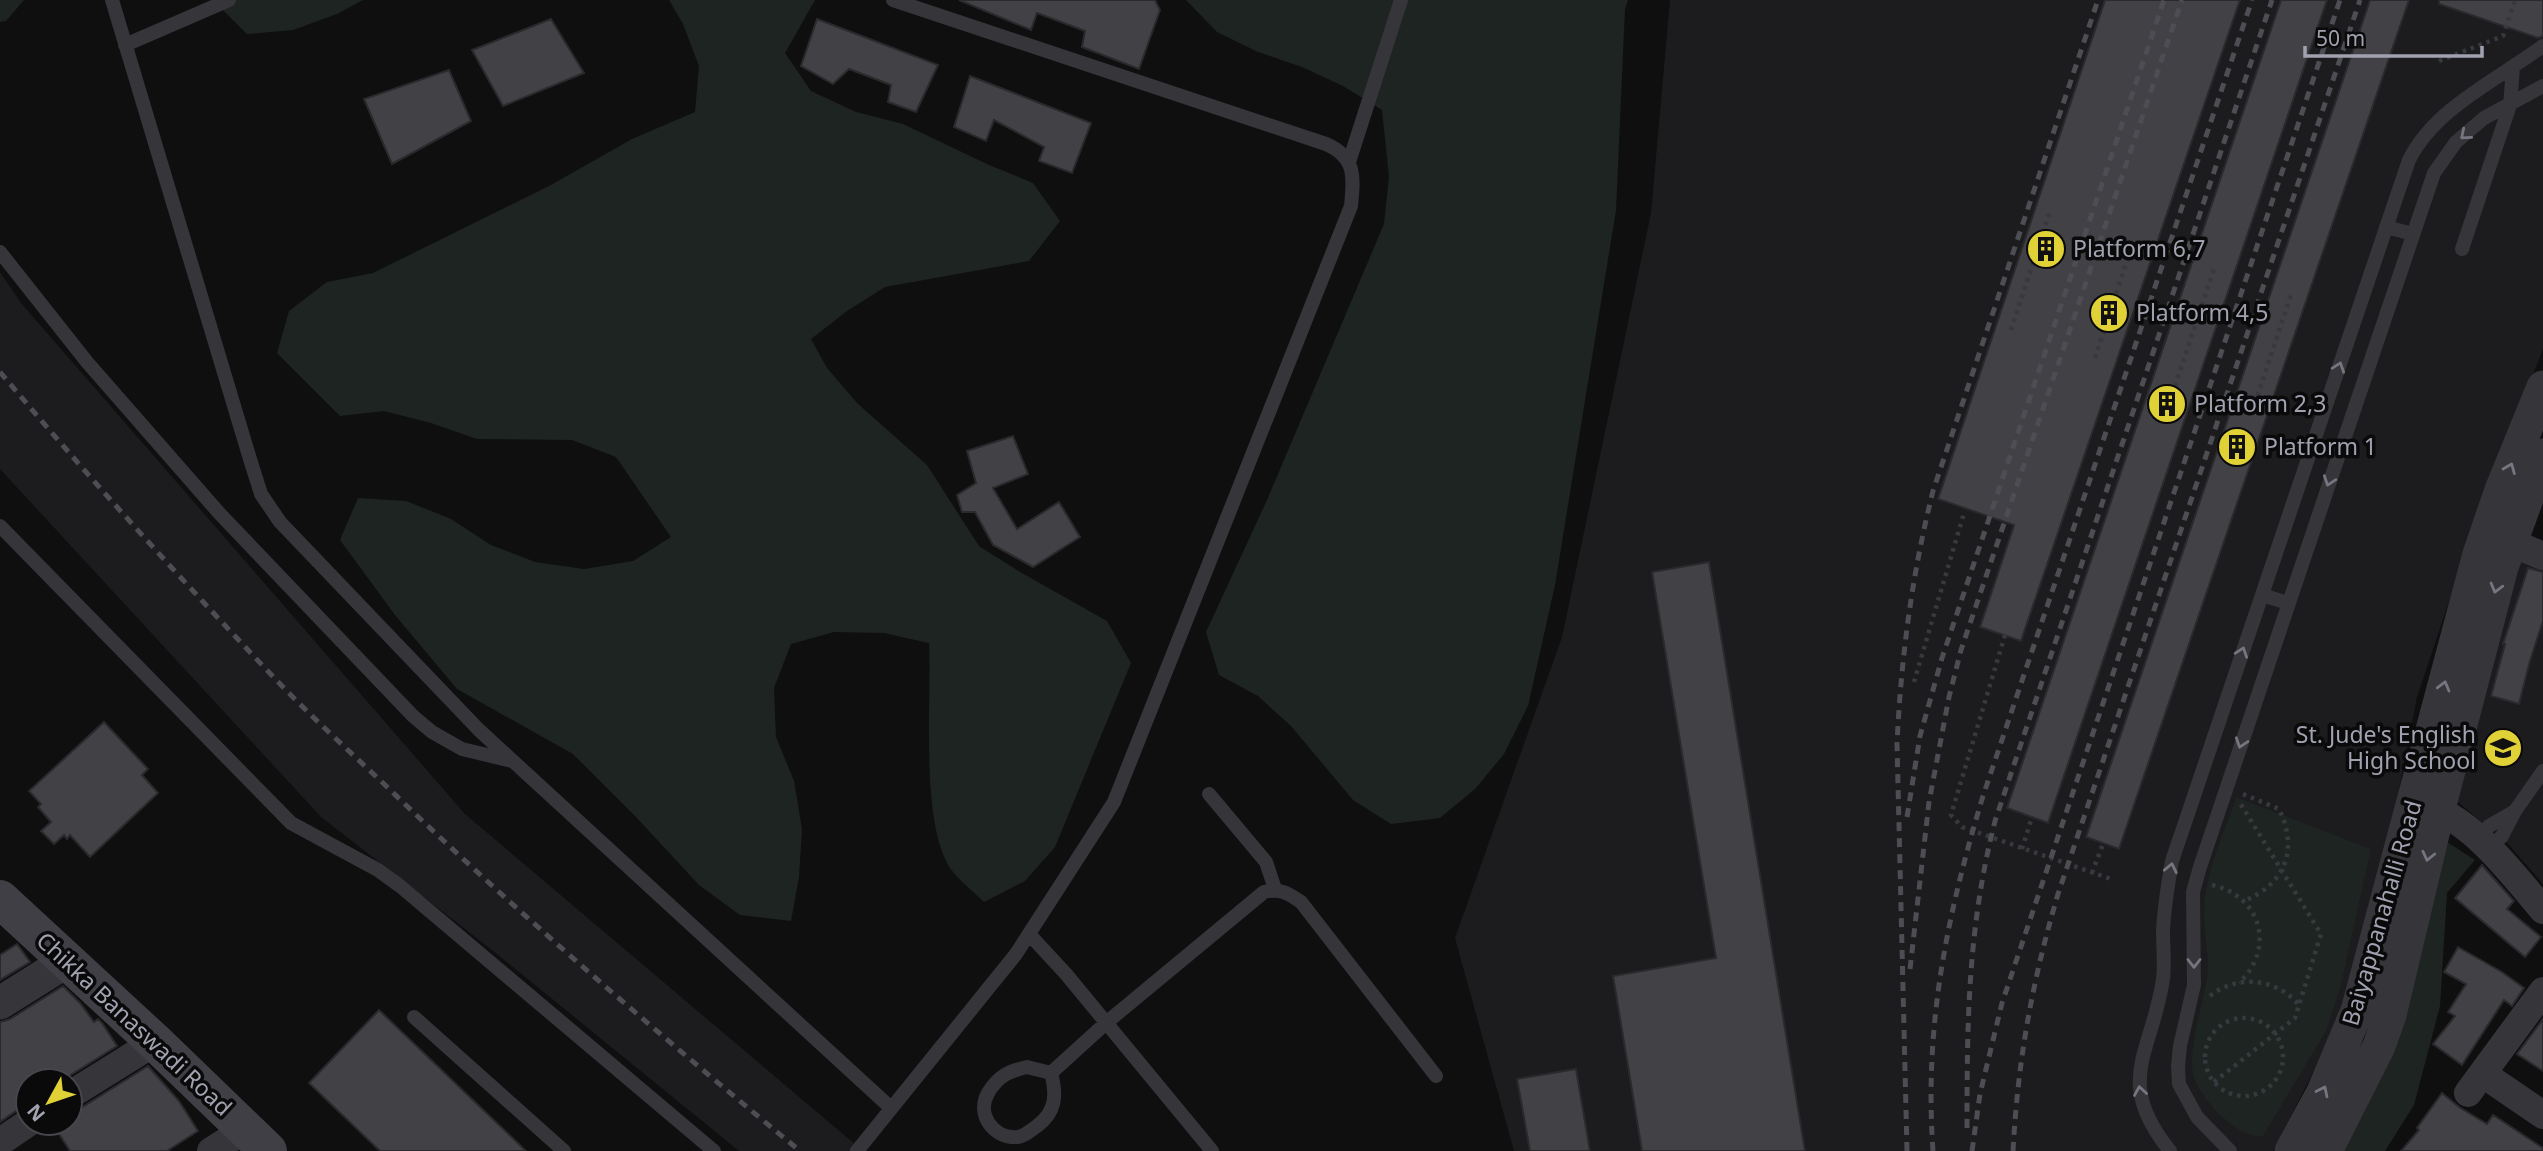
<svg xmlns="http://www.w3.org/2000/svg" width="2543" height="1151" viewBox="0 0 2543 1151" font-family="'Noto Sans',sans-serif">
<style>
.built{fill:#1c1b1d}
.green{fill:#1e2421}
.building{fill:#414146;stroke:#2a292c;stroke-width:2}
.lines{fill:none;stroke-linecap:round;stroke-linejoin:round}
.path{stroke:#38393e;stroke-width:4.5;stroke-dasharray:3.5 5;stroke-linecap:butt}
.service{stroke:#35353a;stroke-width:14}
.minor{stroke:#35353a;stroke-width:28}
.tertiary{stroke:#35353a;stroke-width:33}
.secondary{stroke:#3f3f45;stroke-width:38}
.rail{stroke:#4d4d54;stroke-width:5;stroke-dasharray:9 7;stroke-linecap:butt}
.oneway{stroke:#767681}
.labels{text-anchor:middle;stroke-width:7;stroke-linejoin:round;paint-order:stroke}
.poi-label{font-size:23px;fill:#a1a2b0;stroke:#0a0a0b;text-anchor:start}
.street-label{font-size:23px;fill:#a1a2b0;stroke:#0a0a0b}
</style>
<rect width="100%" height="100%" fill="#0f0f10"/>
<path class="built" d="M1670,0H2543V349L2477,518L2417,697L2397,800L2347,998L2319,1061L2273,1151H1514L1455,938L1562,637L1651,213Z
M0,272L21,303L465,814L863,1151H739L492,950L321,817L0,469Z
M2519,560L2543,570V884L2509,845L2452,797Z"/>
<path class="green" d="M0,0H24L6,21L0,22Z
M216,0H363L337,14L293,30L247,34L216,3Z
M669,0H815L785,53L811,91L856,112L903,124L989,165L1033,183L1060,221L1029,261L885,287L847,311L811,339L827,368L858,404L927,465L979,546L1020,572L1107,621L1131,663L1055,847L1025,881L984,902C974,892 962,883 953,872C919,829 932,699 929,643L884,633L834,632L791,644L774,688L776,737L794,781L802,829L799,877L791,921L740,915L699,885L636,817L573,754L457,689L395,615L340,540L358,498L406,501L451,519L491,545L535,562L584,569L633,561L671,537L616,457L572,440L477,439L431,423L384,411L340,416L277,353L289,311L327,282L373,273L551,185L632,139L695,112L699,66L683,24Z
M1186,0H1628L1625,9L1616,210L1555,585L1528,706L1504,754L1475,789L1440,818L1391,824L1353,800L1291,726L1258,696L1219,675L1206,632L1267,500L1384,224L1389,177L1382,110L1343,86L1302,67L1258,52L1217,32Z
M2236,797L2371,849L2340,989L2326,1031L2263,1136C2237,1139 2198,1098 2193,1073C2188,1051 2203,1002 2207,978C2210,956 2204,936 2204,914C2204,875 2224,834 2236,797Z
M2441,838L2475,860L2447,893L2440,1006L2414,1105L2385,1151H2337Z"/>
<path class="building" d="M959,0H1155L1160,10L1139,69L1082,47L1085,31L1037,13L1031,30Z
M2105,0H2240L2021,641L1980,627L2014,525L1938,499Z
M2281,0H2327L2048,823L2007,808Z
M2370,0H2409L2119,849L2086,837Z
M2439,0H2543V36L2538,38L2439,4Z
M551,19L584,73L503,106L472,50Z
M817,19L938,65L916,112L888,102L891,85L849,69L833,84L801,66Z
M449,70L471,121L392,164L364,99Z
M970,76L1091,123L1072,173L1039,161L1044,147L994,120L986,141L954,127Z
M1013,436L1028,474L993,488L1017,529L1059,502L1080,537L1033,567L993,545L975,512H962L957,495L976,483L967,451Z
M1709,562L1805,1151H1642L1613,976L1716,958L1652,572Z
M2528,568L2543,572V621L2530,661L2519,704L2491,696L2505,644H2503Z
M104,722L148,769L142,775L158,793L90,857L70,835L67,839L64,835L54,844L41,831L51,822L38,807L41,804L29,791Z
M2482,865L2514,901L2507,909L2541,937L2525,957L2455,898Z
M17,944L30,962L0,980V955Z
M2458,947L2502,972L2524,988L2512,1006L2504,1000L2462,1065L2433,1044L2455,1016L2448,1012L2466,984L2444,972Z
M63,986L80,1003L94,1022L98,1019L102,1023L117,1046L61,1081H28V1107L19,1109L0,1122V1022L10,1019Z
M379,1010L526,1151H380L309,1083Z
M2543,1019V1071L2517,1054Z
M148,1066L179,1101L198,1131L167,1151H70L52,1123H70V1112L79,1109Z
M1576,1069L1590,1151H1530L1517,1079Z
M2442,1093L2459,1107L2487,1124L2493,1115L2543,1148V1151H2401L2419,1130L2417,1128Z"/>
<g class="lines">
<path class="path" d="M2439,61L2503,36L2515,0
M2011,330L2049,214
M2095,358L2133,242
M2175,386L2214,269
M2252,412L2291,295
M2005,635L1951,815L1962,827L2111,879
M1914,682L1964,513
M2243,794L2279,809C2299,850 2285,884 2244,901
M2022,849L2032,817
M2092,873L2103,844
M2212,885C2261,896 2276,948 2239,983
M2210,996C2237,974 2276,978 2299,1005
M2205 1057a39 39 0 1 1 78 0a39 39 0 1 1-78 0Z
M2214,1082L2295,1018L2321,934L2240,803"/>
<path class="service" d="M112,0L250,459L261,494L280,522L479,730L891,1108
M125,45L229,0
M1349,162L1401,0
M2386,227L2413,234
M2462,249L2510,105L2513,68
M0,252L87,362L220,514L413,716L432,732L462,749L512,761
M0,526L291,823L378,870L400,886L714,1151
M2262,595L2288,603
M1209,794L1266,862L1275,889
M2515,811L2543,771
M2478,839L2489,826L2515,811L2502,836L2490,848
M1029,934L1066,974L1212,1151
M414,1017L564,1151
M1027,1067L1051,1073C1057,1095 1056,1112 1037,1126C1031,1130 1025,1136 1018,1137C993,1139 976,1114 988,1093C998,1076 1009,1071 1027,1067Z
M1051,1073L1106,1023L1264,892C1280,888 1288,893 1301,902L1436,1076
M857,1151L1016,954L1114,802L1351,206C1354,177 1356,157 1326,144L893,0
M2170,1151C2113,1080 2152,1054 2163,979C2165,963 2163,947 2163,931C2164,907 2168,884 2172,861L2409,160C2435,108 2497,80 2543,46
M2230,1151L2197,1117L2179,1084L2178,1066L2180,1046L2194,985L2193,892L2200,867L2434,173L2456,142L2484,118L2543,86"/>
<path class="minor" d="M2510,542L2543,556
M2420,804C2471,817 2510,871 2543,910
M2483,1074L2543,1115
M2468,1093L2543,991
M70,1095L155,1042
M0,1142L28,1123
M211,1151L246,1129"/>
<path class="tertiary" d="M0,1003L67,961
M2291,1151L2323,1092L2357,1011L2479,554L2501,490L2543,387
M2326,1151L2379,1046L2390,1015L2439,809L2502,567L2543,455"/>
<path class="secondary" d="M0,899L155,1042L268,1151"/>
<path class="rail" d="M0,372C90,479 185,584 282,686C314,719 349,751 383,783C516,912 657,1033 800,1151
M1907,817L1920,736L1942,658L2164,0
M1910,969L1929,802L1949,697L1961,650L2182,0
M1967,1128C1967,1019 1968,927 1995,821L2272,0
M1907,1151L1897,744C1901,658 1912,574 1933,491L2098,0
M1933,1151C1924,1025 1947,915 1983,796L2252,0
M1972,1151L1980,1094L2002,1003L2340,0
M2013,1151C2018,1059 2032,982 2058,894L2360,0"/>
</g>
<defs><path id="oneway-chevron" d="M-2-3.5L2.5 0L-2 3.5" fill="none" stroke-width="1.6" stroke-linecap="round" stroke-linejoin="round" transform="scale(1.75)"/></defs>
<g class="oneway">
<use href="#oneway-chevron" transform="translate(2465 135) rotate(140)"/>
<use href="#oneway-chevron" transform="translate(2339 367) rotate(-71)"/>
<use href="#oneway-chevron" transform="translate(2510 468) rotate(-68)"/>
<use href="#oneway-chevron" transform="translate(2329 481) rotate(109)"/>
<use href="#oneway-chevron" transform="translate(2496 588) rotate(105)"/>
<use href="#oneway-chevron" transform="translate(2242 652) rotate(-71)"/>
<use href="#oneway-chevron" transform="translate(2444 686) rotate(-75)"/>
<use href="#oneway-chevron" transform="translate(2241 743) rotate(108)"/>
<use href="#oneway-chevron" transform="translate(2428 856) rotate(103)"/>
<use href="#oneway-chevron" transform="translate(2171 868) rotate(-78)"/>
<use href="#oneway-chevron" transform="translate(2194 963) rotate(90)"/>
<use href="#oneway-chevron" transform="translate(2140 1091) rotate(-99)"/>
<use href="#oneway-chevron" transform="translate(2323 1091) rotate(-64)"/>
</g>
<defs>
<symbol id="building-disc" viewBox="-11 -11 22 22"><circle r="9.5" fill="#e0d137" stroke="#0a0a0b"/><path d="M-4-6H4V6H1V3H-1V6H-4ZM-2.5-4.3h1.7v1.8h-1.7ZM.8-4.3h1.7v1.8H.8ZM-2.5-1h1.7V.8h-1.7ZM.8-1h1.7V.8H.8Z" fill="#111"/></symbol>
<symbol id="school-disc" viewBox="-11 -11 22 22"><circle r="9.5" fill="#e0d137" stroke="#0a0a0b"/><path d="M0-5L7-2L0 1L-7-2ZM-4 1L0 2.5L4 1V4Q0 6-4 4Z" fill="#111"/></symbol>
</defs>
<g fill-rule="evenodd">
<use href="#building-disc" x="2024" y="227" width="44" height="44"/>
<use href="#building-disc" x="2087" y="291" width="44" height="44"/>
<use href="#building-disc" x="2145" y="382" width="44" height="44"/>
<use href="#building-disc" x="2215" y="425" width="44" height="44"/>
<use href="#school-disc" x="2481" y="726" width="44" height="44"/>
</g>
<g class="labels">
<g class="poi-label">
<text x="2073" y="257">Platform 6,7</text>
<text x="2136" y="321">Platform 4,5</text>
<text x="2194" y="412">Platform 2,3</text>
<text x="2264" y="455">Platform 1</text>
<text x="2476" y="743" text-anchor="end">St. Jude's English<tspan x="2476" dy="26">High School</tspan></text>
</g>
<g class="street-label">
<text transform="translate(2382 913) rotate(-74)" y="8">Baiyappanahalli Road</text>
<text transform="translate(134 1024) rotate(43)" y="8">Chikka Banaswadi Road</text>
</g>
</g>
<g transform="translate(49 1102) rotate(230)"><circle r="33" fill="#0a0a0b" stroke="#46474d" stroke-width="2"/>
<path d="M0-5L12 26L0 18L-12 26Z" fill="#e0d137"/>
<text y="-10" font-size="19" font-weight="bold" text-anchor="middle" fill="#a1a2b0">N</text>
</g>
<path d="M2305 46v10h177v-10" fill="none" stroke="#a1a2b0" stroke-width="3.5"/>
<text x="2316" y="46" font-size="21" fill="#a1a2b0" stroke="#0a0a0b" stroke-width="5" paint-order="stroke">50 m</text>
</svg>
